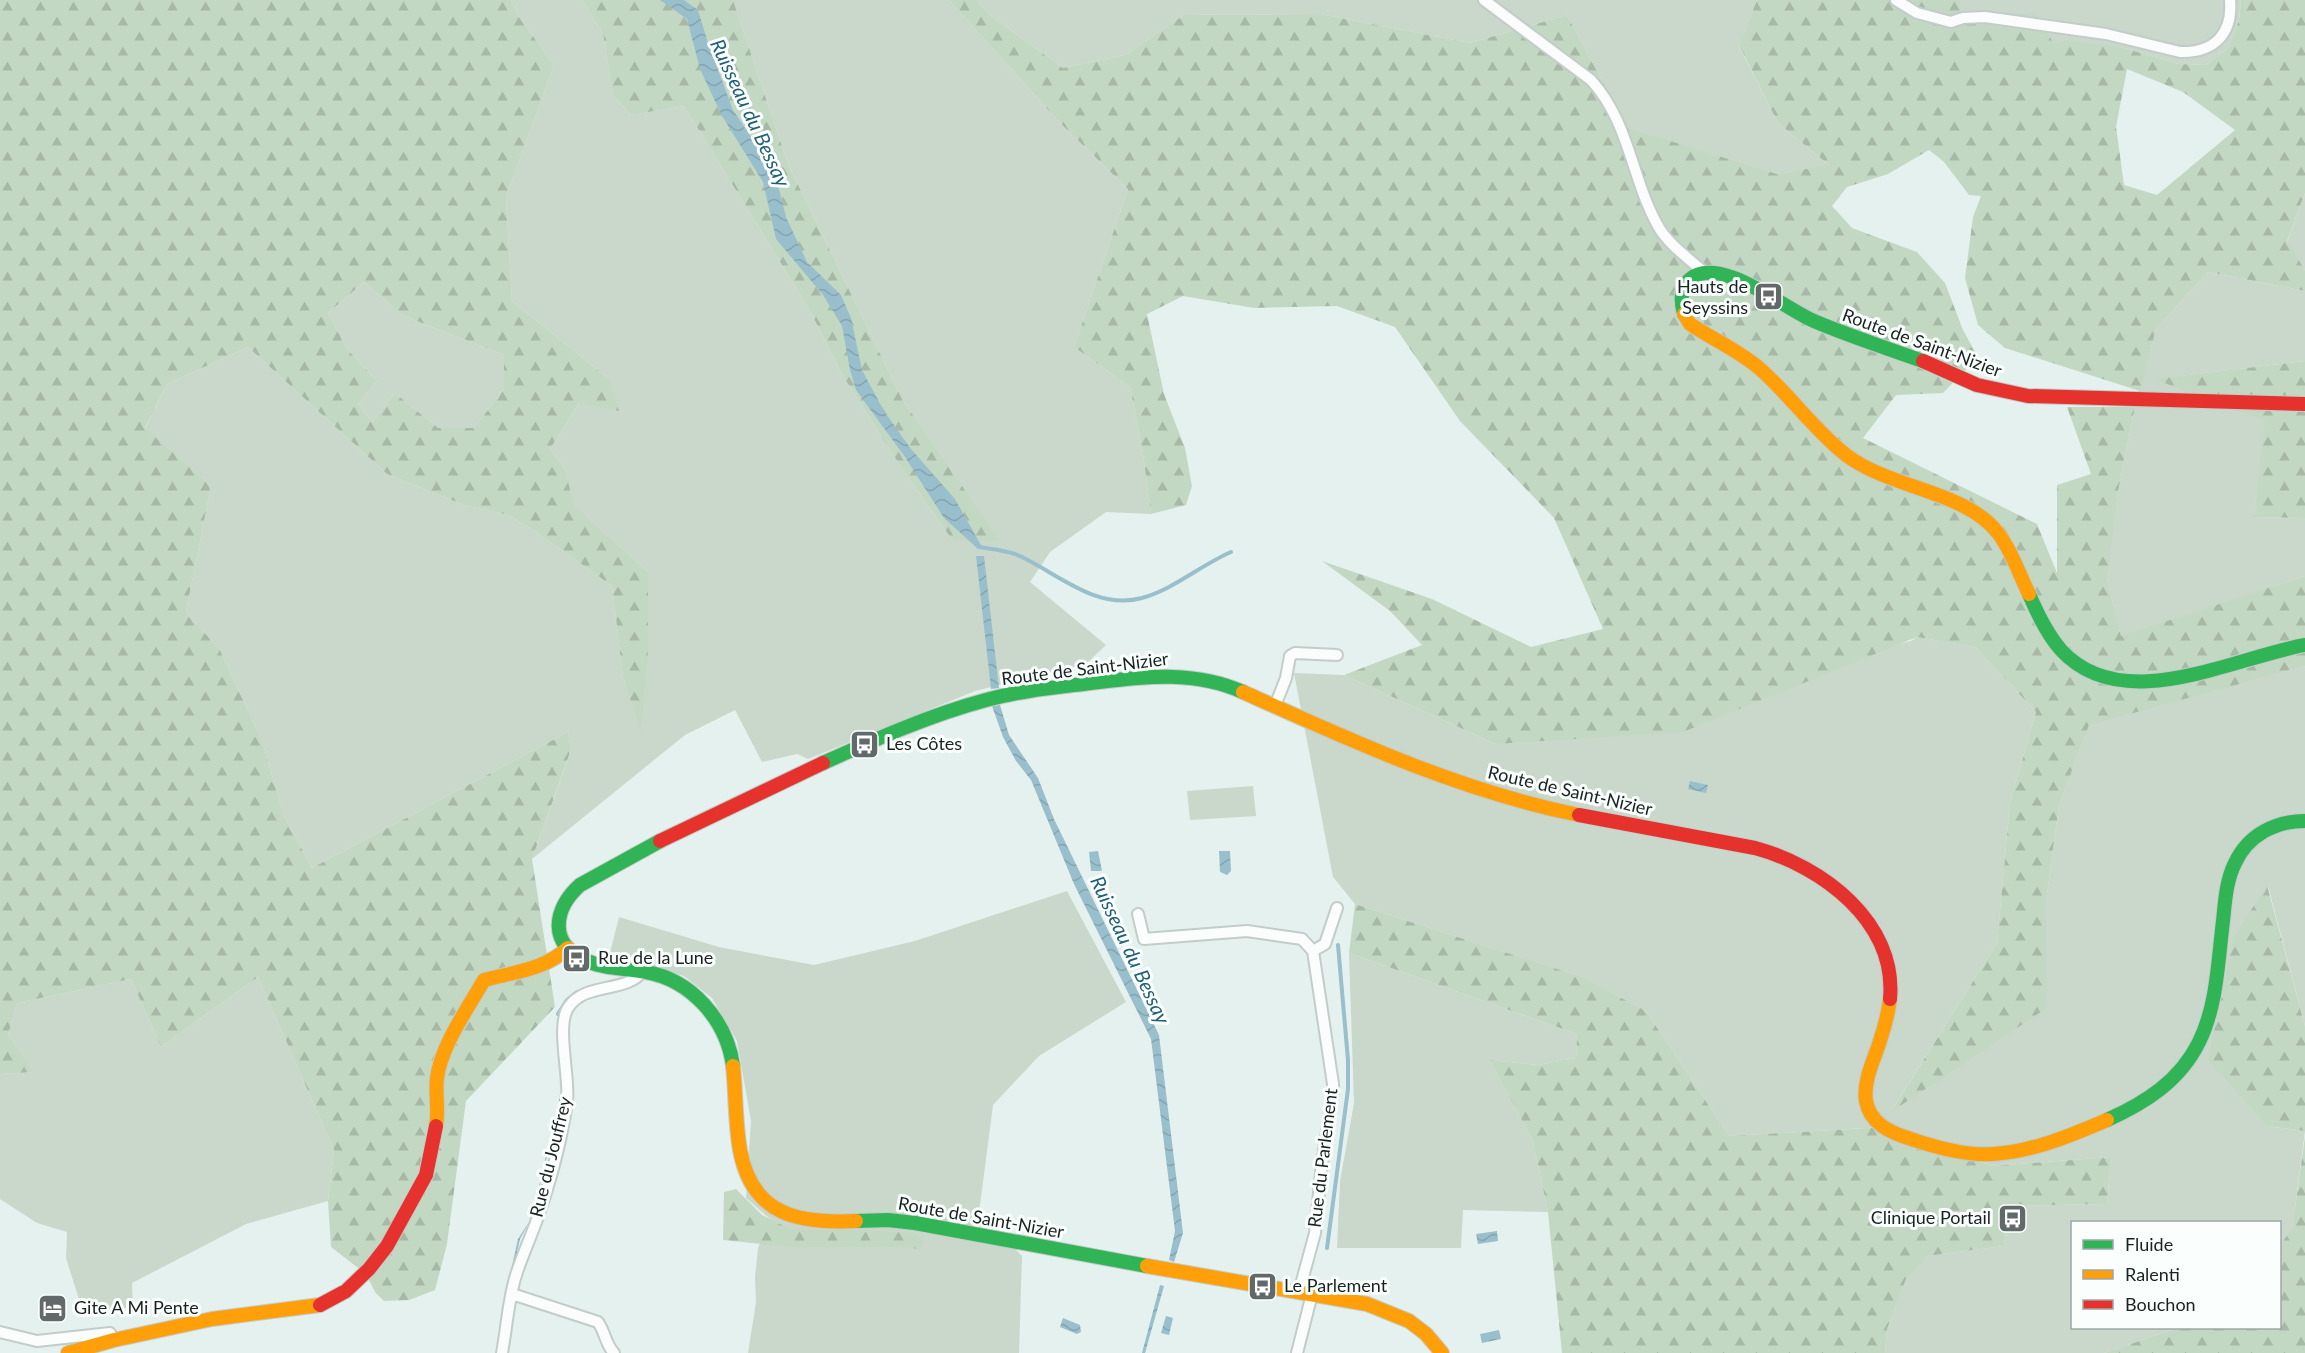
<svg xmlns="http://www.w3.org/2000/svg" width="2305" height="1353" viewBox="0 0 2305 1353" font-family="Lato,sans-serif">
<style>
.grass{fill:#c9d8ca}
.forest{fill:url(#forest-firs);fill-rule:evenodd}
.water{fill:url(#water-waves)}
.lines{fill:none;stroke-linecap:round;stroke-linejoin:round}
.stream{stroke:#99bfcc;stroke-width:4}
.street-casing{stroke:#c2ccc9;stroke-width:14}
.fast-casing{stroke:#c2ccc9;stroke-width:16}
.slow-casing{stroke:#c2ccc9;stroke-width:16}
.jam-casing{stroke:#c2ccc9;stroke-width:16}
.street{stroke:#fbfdfc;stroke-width:10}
.fast{stroke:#30b455;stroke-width:14}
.slow{stroke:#ff9f0a;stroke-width:14}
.jam{stroke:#e5322d;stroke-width:14}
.labels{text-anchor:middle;stroke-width:6;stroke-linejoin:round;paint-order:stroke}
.poi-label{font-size:18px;fill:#1a2221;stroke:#fafffe;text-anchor:start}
.street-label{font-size:18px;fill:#1a2221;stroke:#fafffe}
.water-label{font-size:20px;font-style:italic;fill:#225e76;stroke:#fafffe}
</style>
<defs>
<pattern id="forest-firs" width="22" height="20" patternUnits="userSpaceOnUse" patternTransform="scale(1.5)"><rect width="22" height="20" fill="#c3d8c2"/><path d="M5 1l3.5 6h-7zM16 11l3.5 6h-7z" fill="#a7b9a6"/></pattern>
<pattern id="water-waves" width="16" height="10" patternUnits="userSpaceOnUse" patternTransform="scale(1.5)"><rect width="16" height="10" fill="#99bfcc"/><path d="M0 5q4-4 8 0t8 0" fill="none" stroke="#83a4af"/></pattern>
</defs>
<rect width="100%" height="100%" fill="#e5f1ee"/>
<path class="grass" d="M511,0H582L603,34L613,95L631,115L684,106L808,307L843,376L899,464L953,541H999L902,399L788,164L733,0H949L1060,123L1128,189L1074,347L1130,387L1143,454L1151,514L1106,512L1050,552L1030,582L1106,645L1086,664L975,691L808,759L797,754L762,762L735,710L685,735L532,859L571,751L568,732L312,868L284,816L262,741L220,650L186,612L211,486L145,429L167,384L248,347L387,474L464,505L508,515L541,535L612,586L623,677L641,731L648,572L573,506L565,469L550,449L579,403L609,379L512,301L506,197L554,65L519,17Z
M977,0H1757L1739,46L1778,123L1830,166L1777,174L1700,153L1628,128L1567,15L1470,43L1320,14L1184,15L1125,55L1063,68L990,15Z
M1960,0H2241L2239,21L2227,49L2206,65L2179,64L2120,47L2054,44L1960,13Z
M2305,193V270L2287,242Z
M2208,272L2305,291V361L2156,379L2266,421L2254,517L2305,518V576L2121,637L2107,579L2108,562L2118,492L2135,407L2156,329Z
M364,282L404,316L504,355V389L474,428H438L395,393L372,422L358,404L377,381L347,349L328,313Z
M1917,637L1975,647L2036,712L2010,803L1997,943L1892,1110L2046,901L2059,805L2089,724L2305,666V1026L2268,886L2267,1126L2305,1131L2292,1230L2280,1245V1222H2072V1328H2177L2104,1353H1885L1887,1329L1906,1278L1927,1256L2004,1246L2009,1206L2107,1204L2111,1157L1991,1166L1884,1127L1729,1136L1646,1011L1581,977L1355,904L1333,877L1294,673L1344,675L1496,744L1911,641Z
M1253,786L1256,816L1190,820L1187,791Z
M1067,891L1126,1002L1039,1056L993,1105L979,1213L1022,1256L1019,1353H748L756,1302L755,1277L758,1248L770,1219L746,1198L751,1121L737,1041L712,998L684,976L610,953L619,917L719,947L814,965L915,941Z
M1349,953L1577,1034L1576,1058L1538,1065L1489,1060L1533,1141L1548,1212L1463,1210L1461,1248H1337L1340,1181L1354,1103Z
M258,977L334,1150L328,1201L246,1224L132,1283L133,1307L84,1315L66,1258L67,1232L37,1223L0,1199V1074L33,1072L8,1035L17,1003L131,979L161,1047Z"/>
<path class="forest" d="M0,0H511L519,17L554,65L506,197L512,301L609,379L619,411L579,403L550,449L565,469L574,506L648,572V653L641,733L623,677L612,586L541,535L508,515L464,505L387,474L248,347L167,384L145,428L211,486L186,612L220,650L262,741L284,816L312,868L568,732L571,750L532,859L555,1007L466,1101L447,1244L435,1290L409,1300L384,1301L375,1292L366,1274L331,1247L328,1201L334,1150L258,977L161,1047L131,979L17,1003L8,1035L34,1072L0,1074ZM364,282L404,316L504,355V389L474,428H438L395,393L372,422L358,404L377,381L347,349L328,313Z
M582,0H733L788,164L902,399L1000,541H953L899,464L843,376L808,307L684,106L631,115L613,95L603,34Z
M949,0H977L990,15L1063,68L1125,55L1184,15L1320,14L1470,43L1567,15L1628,128L1777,174L1829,165L1778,123L1739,45L1757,0H1960V13H2036L2054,44L2065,40L2120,47L2179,64L2206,65L2227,49L2239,21L2241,0H2305V193L2287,241L2305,270V291L2208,272L2156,329L2140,391L2005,348L1978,325L1965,278L1973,217L1981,196L1969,195L1944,162L1929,150L1888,174L1847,187L1832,206L1852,228L1917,252L1945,283L1963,330L1978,357L1943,393L1896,395L1863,438L2037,524L2057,573V485L2091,474L2067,407H2135L2118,492L2107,579L2121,636L2305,576V666L2089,725L2059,805L2046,901L2047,1008L1891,1112L1997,943L2010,803L2036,712L1975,647L1917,637L1683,732L1496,744L1344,675L1422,645L1390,611L1322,561L1432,599L1531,647L1603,629L1554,518L1460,421L1395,327L1337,306L1254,308L1183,296L1147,314L1164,394L1185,448L1192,486L1186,505L1151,514L1143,454L1130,387L1074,347L1128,189L1060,123ZM2127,69L2183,92L2235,130L2157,195L2124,185L2116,127Z
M2305,361V518L2254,517L2265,421L2154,379Z
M2267,885L2305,1026V1131L2267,1126L2208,1060L2234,937Z
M1355,904L1582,977L1646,1011L1729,1136L1885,1127L1991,1166L2111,1157L2107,1204L2009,1206L2004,1246L1927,1256L1906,1279L1887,1329L1885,1353H1562L1548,1212L1533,1141L1489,1060L1538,1065L1576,1058L1577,1034L1349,953Z
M2305,1136V1353H2104L2177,1328H2280V1245L2292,1229Z
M736,1189L762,1215L792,1230H859L914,1233L924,1241L920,1249L901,1247H789L723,1240L724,1192Z"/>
<path class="water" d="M660,0H684L698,10L708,43L733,110L775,173L786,217L807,262L841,295L851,318L862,370L884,411L911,449L955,499L982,547L977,548L944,518L905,457L856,390L850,370L842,326L823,295L776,239L763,182L722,116L700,69L687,19Z
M976,556H984L999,688L991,689Z
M1000,705L1009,735L1038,778L1054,819L1159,1035L1183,1233L1174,1262L1169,1260L1175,1231L1151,1039L1074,884L1031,780L1016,761L1003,737L992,706Z
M1690,781L1708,785L1706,793L1688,789Z
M1098,851L1102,871H1091L1089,852Z
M1219,851H1230L1231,871L1227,875L1220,872Z
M560,1094H561L557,1124L543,1170L535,1212L520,1239L508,1293H506L518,1239L531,1219L536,1205L542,1170L555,1125Z
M1497,1231L1498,1241L1478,1244L1476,1234Z
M1160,1285L1164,1286L1145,1353H1142Z
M1166,1316L1173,1318L1169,1335L1161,1333Z
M1063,1318L1080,1325L1081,1332L1077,1334L1060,1327Z
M1499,1330L1501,1339L1482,1343L1480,1334Z"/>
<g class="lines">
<path class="stream" d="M976,544L979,547C991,549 1004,550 1015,554C1056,571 1094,611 1142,598C1174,589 1201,565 1231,552
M558,1014L567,1000L577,992
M1327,1248L1348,1089V1060L1338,945"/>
<defs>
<path id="street" d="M1484,0L1591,80C1630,123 1631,178 1658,226C1668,244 1688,258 1704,272
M1896,0L1917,13L1951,22L1963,18L1985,17L2106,34L2180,52C2214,53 2233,34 2230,0
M1275,706L1286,678L1290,656L1295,653L1337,655
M1138,914L1144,939L1247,931L1302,939L1313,951
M1299,1292L1315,1233L1322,1163L1333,1094V1084L1313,951L1325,944L1337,908
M512,1294L598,1322C605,1332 606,1345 614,1353
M0,1332L37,1341L110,1333L114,1340
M502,1353C507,1327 508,1298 517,1272C524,1251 534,1230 541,1208C552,1175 562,1137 567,1102C570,1077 556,1026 568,1008C585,981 626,994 643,971
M1297,1353L1312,1294"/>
<path id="fast" d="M1684,314C1681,303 1679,289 1689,280C1718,253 1785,309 1814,321C1849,336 1886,348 1923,361
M2029,594C2037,613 2047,634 2061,650C2122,717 2232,658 2305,645
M823,763C876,739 930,715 986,700C1022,690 1061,687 1099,682C1148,676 1196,671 1243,692
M660,841L580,885C553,909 548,945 587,961C605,969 626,968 646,972C692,980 727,1021 733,1066
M2107,1120C2145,1103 2180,1081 2199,1042C2217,1006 2218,961 2223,921C2225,902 2226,881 2235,863C2248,835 2275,821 2305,821
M856,1221L888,1220L915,1223L1147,1266"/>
<path id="slow" d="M1684,314L1690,324C1712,339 1738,350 1759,368C1790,395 1814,430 1846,455C1891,489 1966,491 1998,533C2012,551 2019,574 2029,594
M1243,692C1352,741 1460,791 1579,815
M1890,999C1888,1015 1884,1029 1879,1044C1873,1062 1863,1082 1866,1101C1870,1123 1889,1132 1908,1138C1934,1147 1965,1156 1993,1154C2032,1152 2072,1135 2107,1120
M733,1066C736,1094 735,1122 740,1150C752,1215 798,1224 856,1221
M436,1126C439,1110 435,1094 437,1078C441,1046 468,1008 484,980C514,972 544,970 568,948
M1147,1266L1367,1304L1409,1321L1426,1334L1442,1353
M68,1353L114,1340L212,1319L320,1305"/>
<path id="jam" d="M1923,361L1977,385L2028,396L2305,404
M1579,815L1755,848C1822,866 1897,922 1890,999
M660,841L823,763
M320,1305L346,1291L369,1269L387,1246L426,1175L436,1126"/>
</defs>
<use href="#street" class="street-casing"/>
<use href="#fast" class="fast-casing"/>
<use href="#slow" class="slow-casing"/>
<use href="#jam" class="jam-casing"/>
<use href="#street" class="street"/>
<use href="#fast" class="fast"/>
<use href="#slow" class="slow"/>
<use href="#jam" class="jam"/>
</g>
<defs>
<symbol id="bus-square" viewBox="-11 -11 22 22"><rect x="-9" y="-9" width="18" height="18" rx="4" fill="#616a69" stroke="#fafffe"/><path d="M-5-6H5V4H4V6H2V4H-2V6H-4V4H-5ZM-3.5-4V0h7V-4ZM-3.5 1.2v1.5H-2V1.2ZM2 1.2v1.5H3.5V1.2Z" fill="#fff"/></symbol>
<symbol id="hotel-square" viewBox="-11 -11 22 22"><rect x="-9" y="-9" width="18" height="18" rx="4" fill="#616a69" stroke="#fafffe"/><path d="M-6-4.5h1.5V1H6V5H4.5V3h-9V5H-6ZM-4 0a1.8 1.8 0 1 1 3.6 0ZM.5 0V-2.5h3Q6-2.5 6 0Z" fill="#fff"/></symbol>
</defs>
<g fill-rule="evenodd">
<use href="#bus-square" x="1752" y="280" width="33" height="33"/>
<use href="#bus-square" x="848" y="728" width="33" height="33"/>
<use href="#bus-square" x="560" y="942" width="33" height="33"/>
<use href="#bus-square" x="1996" y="1202" width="33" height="33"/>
<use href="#bus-square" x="1246" y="1270" width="33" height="33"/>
<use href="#hotel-square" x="36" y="1292" width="33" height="33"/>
</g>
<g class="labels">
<g class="poi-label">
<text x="1748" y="293" text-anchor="end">Hauts de<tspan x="1748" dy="21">Seyssins</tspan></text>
<text x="886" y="750">Les Côtes</text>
<text x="598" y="964">Rue de la Lune</text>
<text x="1991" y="1224" text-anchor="end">Clinique Portail</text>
<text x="1284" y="1292">Le Parlement</text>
<text x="74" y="1314">Gite A Mi Pente</text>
</g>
<g class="street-label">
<text transform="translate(1922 343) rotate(20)" y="6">Route de Saint-Nizier</text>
<text transform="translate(1085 669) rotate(-7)" y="6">Route de Saint-Nizier</text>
<text transform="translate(1570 791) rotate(13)" y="6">Route de Saint-Nizier</text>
<text transform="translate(551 1157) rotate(-76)" y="6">Rue du Jouffrey</text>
<text transform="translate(1323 1158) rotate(-83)" y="6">Rue du Parlement</text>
<text transform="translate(981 1218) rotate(10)" y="6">Route de Saint-Nizier</text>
</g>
<g class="water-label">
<text transform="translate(750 113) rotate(65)" y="7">Ruisseau du Bessay</text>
<text transform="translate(1130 950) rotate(65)" y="7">Ruisseau du Bessay</text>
</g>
</g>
<rect x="2071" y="1221" width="210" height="108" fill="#fafffe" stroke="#a0a7a6" stroke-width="1.5"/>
<rect x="2083" y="1240" width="30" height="9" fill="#30b455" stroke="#a0a7a6" stroke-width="1.5"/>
<text x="2125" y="1251" font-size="18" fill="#1a2221">Fluide</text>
<rect x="2083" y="1270" width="30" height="9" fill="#ff9f0a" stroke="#a0a7a6" stroke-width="1.5"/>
<text x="2125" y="1281" font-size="18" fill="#1a2221">Ralenti</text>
<rect x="2083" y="1300" width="30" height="9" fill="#e5322d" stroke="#a0a7a6" stroke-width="1.5"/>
<text x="2125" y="1311" font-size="18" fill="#1a2221">Bouchon</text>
</svg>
